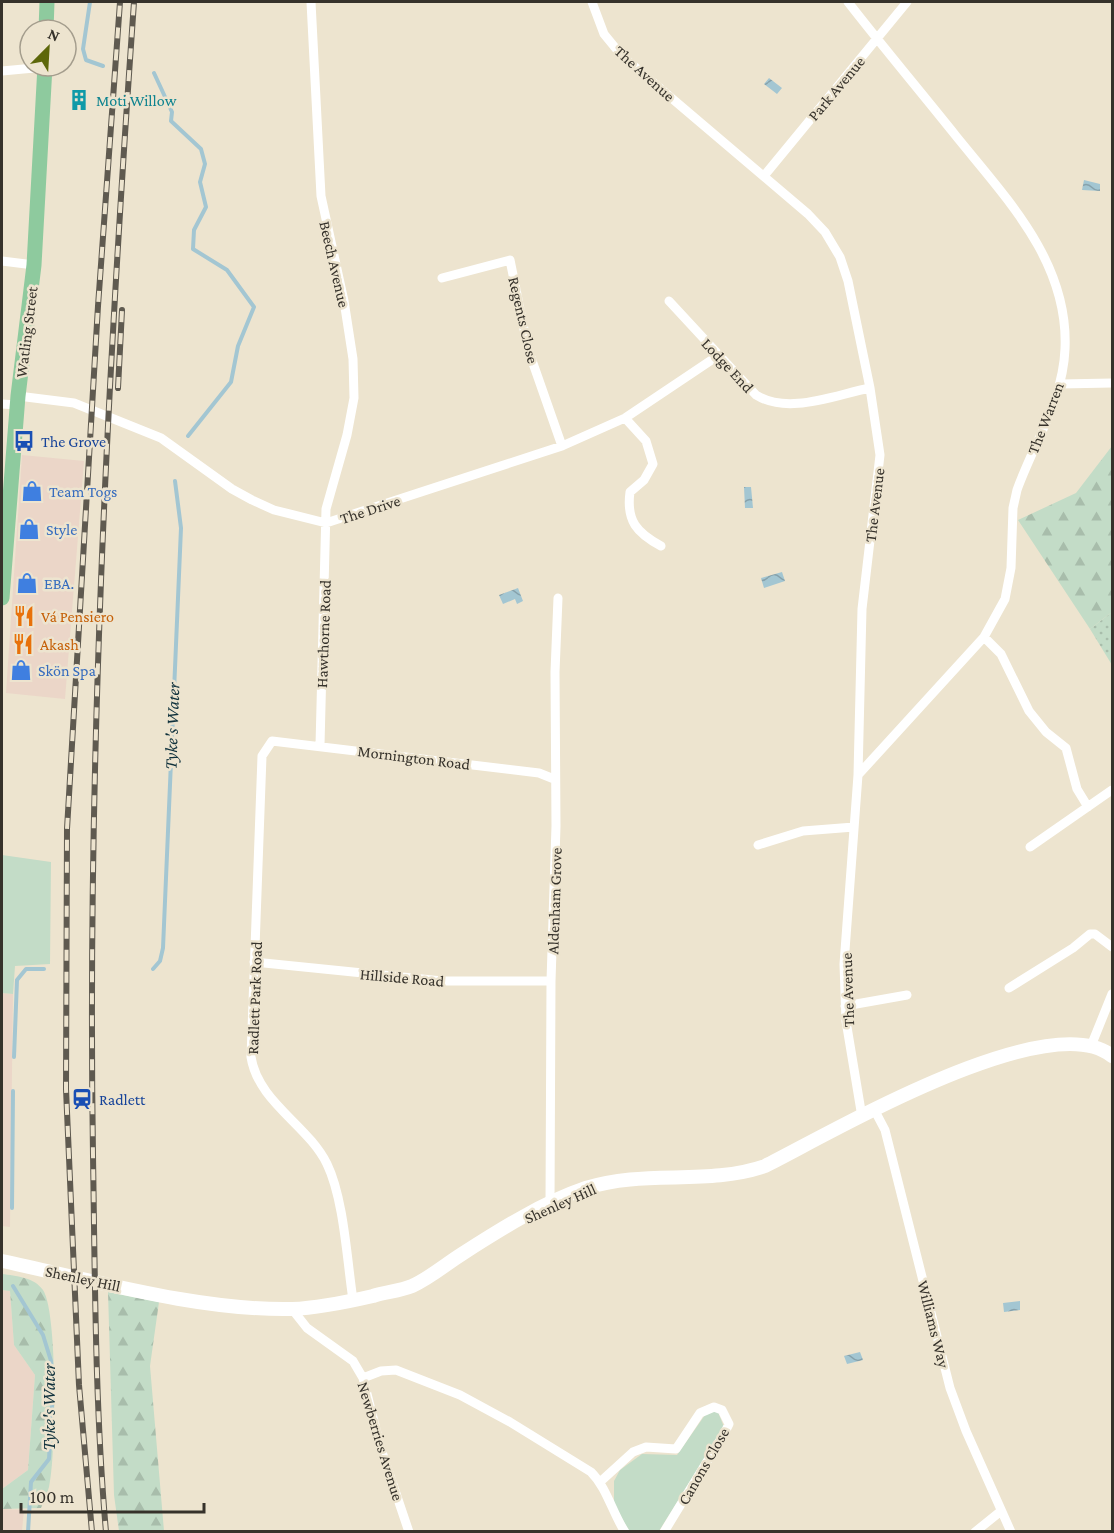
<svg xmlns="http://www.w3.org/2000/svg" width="1114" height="1533" viewBox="0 0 1114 1533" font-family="'Crimson Pro',serif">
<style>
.commercial{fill:#ebd6c8}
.grass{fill:url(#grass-dots)}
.forest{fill:url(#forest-firs)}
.park{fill:#c3dcc7}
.water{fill:url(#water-waves)}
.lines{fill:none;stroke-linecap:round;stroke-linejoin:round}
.stream{stroke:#a3c6d2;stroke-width:4}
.street{stroke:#fff;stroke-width:9}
.secondary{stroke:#fff;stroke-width:14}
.primary{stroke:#8eca9e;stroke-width:15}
.rail-casing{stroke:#5f5a50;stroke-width:6}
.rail{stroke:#ede4cf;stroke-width:4;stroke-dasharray:11;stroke-linecap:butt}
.labels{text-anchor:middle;stroke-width:5;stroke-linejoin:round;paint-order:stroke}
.street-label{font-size:16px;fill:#36322b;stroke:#ede4cf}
.culture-label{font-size:16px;fill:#0d838f;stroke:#ede4cf;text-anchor:start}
.transit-label{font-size:16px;fill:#164399;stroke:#ede4cf;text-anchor:start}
.shop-label{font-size:16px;fill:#366cbe;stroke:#ede4cf;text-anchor:start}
.food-label{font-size:16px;fill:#c56008;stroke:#ede4cf;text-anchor:start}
.water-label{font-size:18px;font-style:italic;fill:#0f313c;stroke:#ede4cf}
</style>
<defs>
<pattern id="grass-dots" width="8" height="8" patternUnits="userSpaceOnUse" patternTransform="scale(1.5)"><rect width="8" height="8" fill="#c3dcc7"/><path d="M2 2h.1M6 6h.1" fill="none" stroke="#a8bdab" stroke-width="1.8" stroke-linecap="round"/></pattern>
<pattern id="forest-firs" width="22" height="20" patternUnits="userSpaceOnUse" patternTransform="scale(1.5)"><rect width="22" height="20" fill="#c3dcc7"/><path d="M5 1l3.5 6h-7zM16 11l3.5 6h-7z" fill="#a8bdab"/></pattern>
<pattern id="water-waves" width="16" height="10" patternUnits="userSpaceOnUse" patternTransform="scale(1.5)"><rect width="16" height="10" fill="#a3c6d2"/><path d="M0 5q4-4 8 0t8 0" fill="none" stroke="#86a1ab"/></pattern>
</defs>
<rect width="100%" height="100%" fill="#ede4cf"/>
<path class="commercial" d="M22,455L84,461L65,699L6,693Z
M2,993L13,994L10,1227L2,1226Z
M2,1290L10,1291L14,1345L35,1375L28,1470L2,1489Z
M2,1509L24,1510L22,1531L2,1532Z"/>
<path class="grass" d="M1112,612V665L1090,629Z"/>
<path class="forest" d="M1112,446V612L1090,629L1018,520L1076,493Z
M2,1274C16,1276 34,1277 43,1290C58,1312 56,1457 49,1487C47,1494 44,1501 41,1508L2,1509V1489L28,1470L35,1375L14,1345L10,1291L2,1290Z
M108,1292L159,1302L150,1366L164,1531H119L114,1495Z"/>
<path class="park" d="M2,855L51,862L50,964L15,966L13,994L2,993Z
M714,1411L718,1412L724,1427L659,1531H629L614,1504V1481L620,1470L642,1454L677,1455L705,1415Z"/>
<path class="water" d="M769,78L782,88L777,94L764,84Z
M1084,180L1100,184V191L1082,190Z
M744,487H751L753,508H745Z
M782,572L785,581L764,588L761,578Z
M518,588L523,601L517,604L515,599L503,604L499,595Z
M1020,1301V1310L1004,1312L1003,1303Z
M860,1352L863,1360L847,1364L844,1356Z"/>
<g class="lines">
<path class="stream" d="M90,2L83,49L86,60L103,66
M154,73L172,112L171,121L201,149L205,164L200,182L206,207L194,230L193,249L227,270L254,307L238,346L231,382L188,436
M153,969L160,961L163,948L181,528L175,481
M14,1057L17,980L26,969H44
M12,1208L13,1091
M13,1286L43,1335L51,1361L53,1388L49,1459L31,1482L28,1532"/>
<path class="street" d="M311,2L321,196L344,301L353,359L354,398L347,435L326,509L320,745
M592,2L604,34L622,56L808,214L825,232L840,257L848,281L870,388L880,455L862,609L858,775L844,964L846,1021L862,1117
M848,2C883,47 920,91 956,136C1006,198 1069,262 1065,349C1063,400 1034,443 1017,490L1013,508L1011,568L1005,599L984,637L858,775
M2,71L45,67
M764,176L907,2
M2,261L34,265
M442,278L510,260L528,349L562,446
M669,301L756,395C788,415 834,395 870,388
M1060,384L1112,383
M18,396L74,403L161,438L232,489L252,500L274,510L326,523L562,446L625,418L719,355
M2,404L17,405
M625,418L646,441L653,464L644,480L630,492C626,521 637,533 661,546
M984,637L1001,654L1029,711L1046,732L1066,748L1077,789L1088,807
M758,845L803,831L854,827
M1030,847L1112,790
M254,962L442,981H551
M1009,988L1073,948L1090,934H1095L1112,947
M845,1006L907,995
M1091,1046L1112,994
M875,1111L885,1130L950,1388L966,1431L1011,1532
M550,1204L551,981L556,826L555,672L558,598
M353,1300C347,1261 344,1199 327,1164C308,1125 258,1102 251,1057L262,756L272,741L539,773L554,779
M292,1309L307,1328L353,1361L363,1378L381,1449L409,1532
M363,1378L381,1371L396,1370L460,1395L510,1422L591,1472C607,1488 612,1512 625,1532
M600,1482L633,1452L646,1447L676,1449L700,1413L714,1407L722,1410L729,1424L725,1432L664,1532
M975,1532L1001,1511"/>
<path class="secondary" d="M2,1261C92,1280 200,1311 292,1309C319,1308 347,1302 373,1296C385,1292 400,1291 412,1286C430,1278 446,1264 462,1254C501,1229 542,1203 586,1188C645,1169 707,1186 765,1166C831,1133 1048,1005 1112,1056"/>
<path class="primary" d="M46,30L47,2
M2,598L18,396L34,265L45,66"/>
<defs>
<path id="rail" d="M118,388L122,310
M92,1532L79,1385L66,1089L67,829L98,306L120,2
M106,1532C95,1406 95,1280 93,1155C87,770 107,385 134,2"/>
</defs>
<use href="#rail" class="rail-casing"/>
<use href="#rail" class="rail"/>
</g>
<defs>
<symbol id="building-bare" viewBox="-9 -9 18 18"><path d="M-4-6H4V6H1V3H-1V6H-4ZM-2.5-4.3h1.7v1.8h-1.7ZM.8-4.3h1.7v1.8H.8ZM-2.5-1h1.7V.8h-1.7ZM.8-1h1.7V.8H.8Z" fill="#0f9aa8" stroke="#ede4cf" stroke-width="2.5" paint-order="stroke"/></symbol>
<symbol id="bus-bare" viewBox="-9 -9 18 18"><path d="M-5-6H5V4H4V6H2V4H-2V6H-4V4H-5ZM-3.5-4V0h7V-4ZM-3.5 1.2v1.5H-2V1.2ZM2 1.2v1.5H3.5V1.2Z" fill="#1a4fb4" stroke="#ede4cf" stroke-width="2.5" paint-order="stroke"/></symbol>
<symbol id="shop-bare" viewBox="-9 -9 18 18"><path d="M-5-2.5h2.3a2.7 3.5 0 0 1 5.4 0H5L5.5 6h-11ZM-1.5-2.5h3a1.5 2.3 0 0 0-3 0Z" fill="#3f7fe0" stroke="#ede4cf" stroke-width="2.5" paint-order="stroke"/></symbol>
<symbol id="restaurant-bare" viewBox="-9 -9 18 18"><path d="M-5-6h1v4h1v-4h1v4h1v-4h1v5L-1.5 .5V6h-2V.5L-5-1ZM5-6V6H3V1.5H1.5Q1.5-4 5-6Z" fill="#e8710a" stroke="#ede4cf" stroke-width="2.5" paint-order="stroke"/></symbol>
<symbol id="station-bare" viewBox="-9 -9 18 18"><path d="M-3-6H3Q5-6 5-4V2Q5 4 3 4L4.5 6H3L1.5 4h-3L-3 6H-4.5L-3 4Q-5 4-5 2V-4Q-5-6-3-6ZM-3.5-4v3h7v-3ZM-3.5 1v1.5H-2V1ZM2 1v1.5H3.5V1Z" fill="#1a4fb4" stroke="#ede4cf" stroke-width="2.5" paint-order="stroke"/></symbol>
</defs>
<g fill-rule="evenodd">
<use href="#building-bare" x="64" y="85" width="30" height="30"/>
<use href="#bus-bare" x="9" y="426" width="30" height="30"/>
<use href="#shop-bare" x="17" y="476" width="30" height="30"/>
<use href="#shop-bare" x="14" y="514" width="30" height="30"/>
<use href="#shop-bare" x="12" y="568" width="30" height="30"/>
<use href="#restaurant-bare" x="9" y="601" width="30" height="30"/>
<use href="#restaurant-bare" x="8" y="629" width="30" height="30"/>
<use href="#shop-bare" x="6" y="655" width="30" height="30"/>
<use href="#station-bare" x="67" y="1084" width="30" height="30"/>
</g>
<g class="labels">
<g class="street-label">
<text transform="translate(645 73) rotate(42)" y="6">The Avenue</text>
<text transform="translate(836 88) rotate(-50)" y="6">Park Avenue</text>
<text transform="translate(335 264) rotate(77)" y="6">Beech Avenue</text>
<text transform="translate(524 320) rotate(77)" y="6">Regents Close</text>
<text transform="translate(26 332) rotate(-83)" y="6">Watling Street</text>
<text transform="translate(728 365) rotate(47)" y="6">Lodge End</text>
<text transform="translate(1045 418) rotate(-69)" y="6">The Warren</text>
<text transform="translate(874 505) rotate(-83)" y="6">The Avenue</text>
<text transform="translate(370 509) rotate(-18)" y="6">The Drive</text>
<text transform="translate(323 634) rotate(-88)" y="6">Hawthorne Road</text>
<text transform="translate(414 757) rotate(7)" y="6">Mornington Road</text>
<text transform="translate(554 901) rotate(-88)" y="6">Aldenham Grove</text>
<text transform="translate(402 977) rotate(5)" y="6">Hillside Road</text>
<text transform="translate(847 990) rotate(-92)" y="6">The Avenue</text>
<text transform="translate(254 998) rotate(-88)" y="6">Radlett Park Road</text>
<text transform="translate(560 1203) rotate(-24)" y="6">Shenley Hill</text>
<text transform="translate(83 1278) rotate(12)" y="6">Shenley Hill</text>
<text transform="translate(934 1324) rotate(76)" y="6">Williams Way</text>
<text transform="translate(381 1441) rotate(73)" y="6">Newberries Avenue</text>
<text transform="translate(703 1466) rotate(-60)" y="6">Canons Close</text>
</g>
<g class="culture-label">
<text x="96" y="106">Moti Willow</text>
</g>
<g class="transit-label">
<text x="41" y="447">The Grove</text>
<text x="99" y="1105">Radlett</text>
</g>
<g class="shop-label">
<text x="49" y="497">Team Togs</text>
<text x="46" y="535">Style</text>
<text x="44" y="589">EBA.</text>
<text x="38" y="676">Skön Spa</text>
</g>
<g class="food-label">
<text x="41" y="622">Vá Pensiero</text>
<text x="40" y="650">Akash</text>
</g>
<g class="water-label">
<text transform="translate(172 726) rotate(-88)" y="6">Tyke's Water</text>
<text transform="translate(49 1407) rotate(-90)" y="6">Tyke's Water</text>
</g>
</g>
<rect width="1114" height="1533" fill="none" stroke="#36322b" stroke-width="6"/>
<g transform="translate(48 48) rotate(24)"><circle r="28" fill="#ede4cf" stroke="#a49d8d" stroke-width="1.5"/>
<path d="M0-4.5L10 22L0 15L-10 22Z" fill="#5d670a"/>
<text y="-9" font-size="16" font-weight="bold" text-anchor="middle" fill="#36322b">N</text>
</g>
<path d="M21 1503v9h183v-9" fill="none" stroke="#36322b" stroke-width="3"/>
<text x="30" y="1503" font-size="18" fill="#36322b" stroke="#ede4cf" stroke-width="4.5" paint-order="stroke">100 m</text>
</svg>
